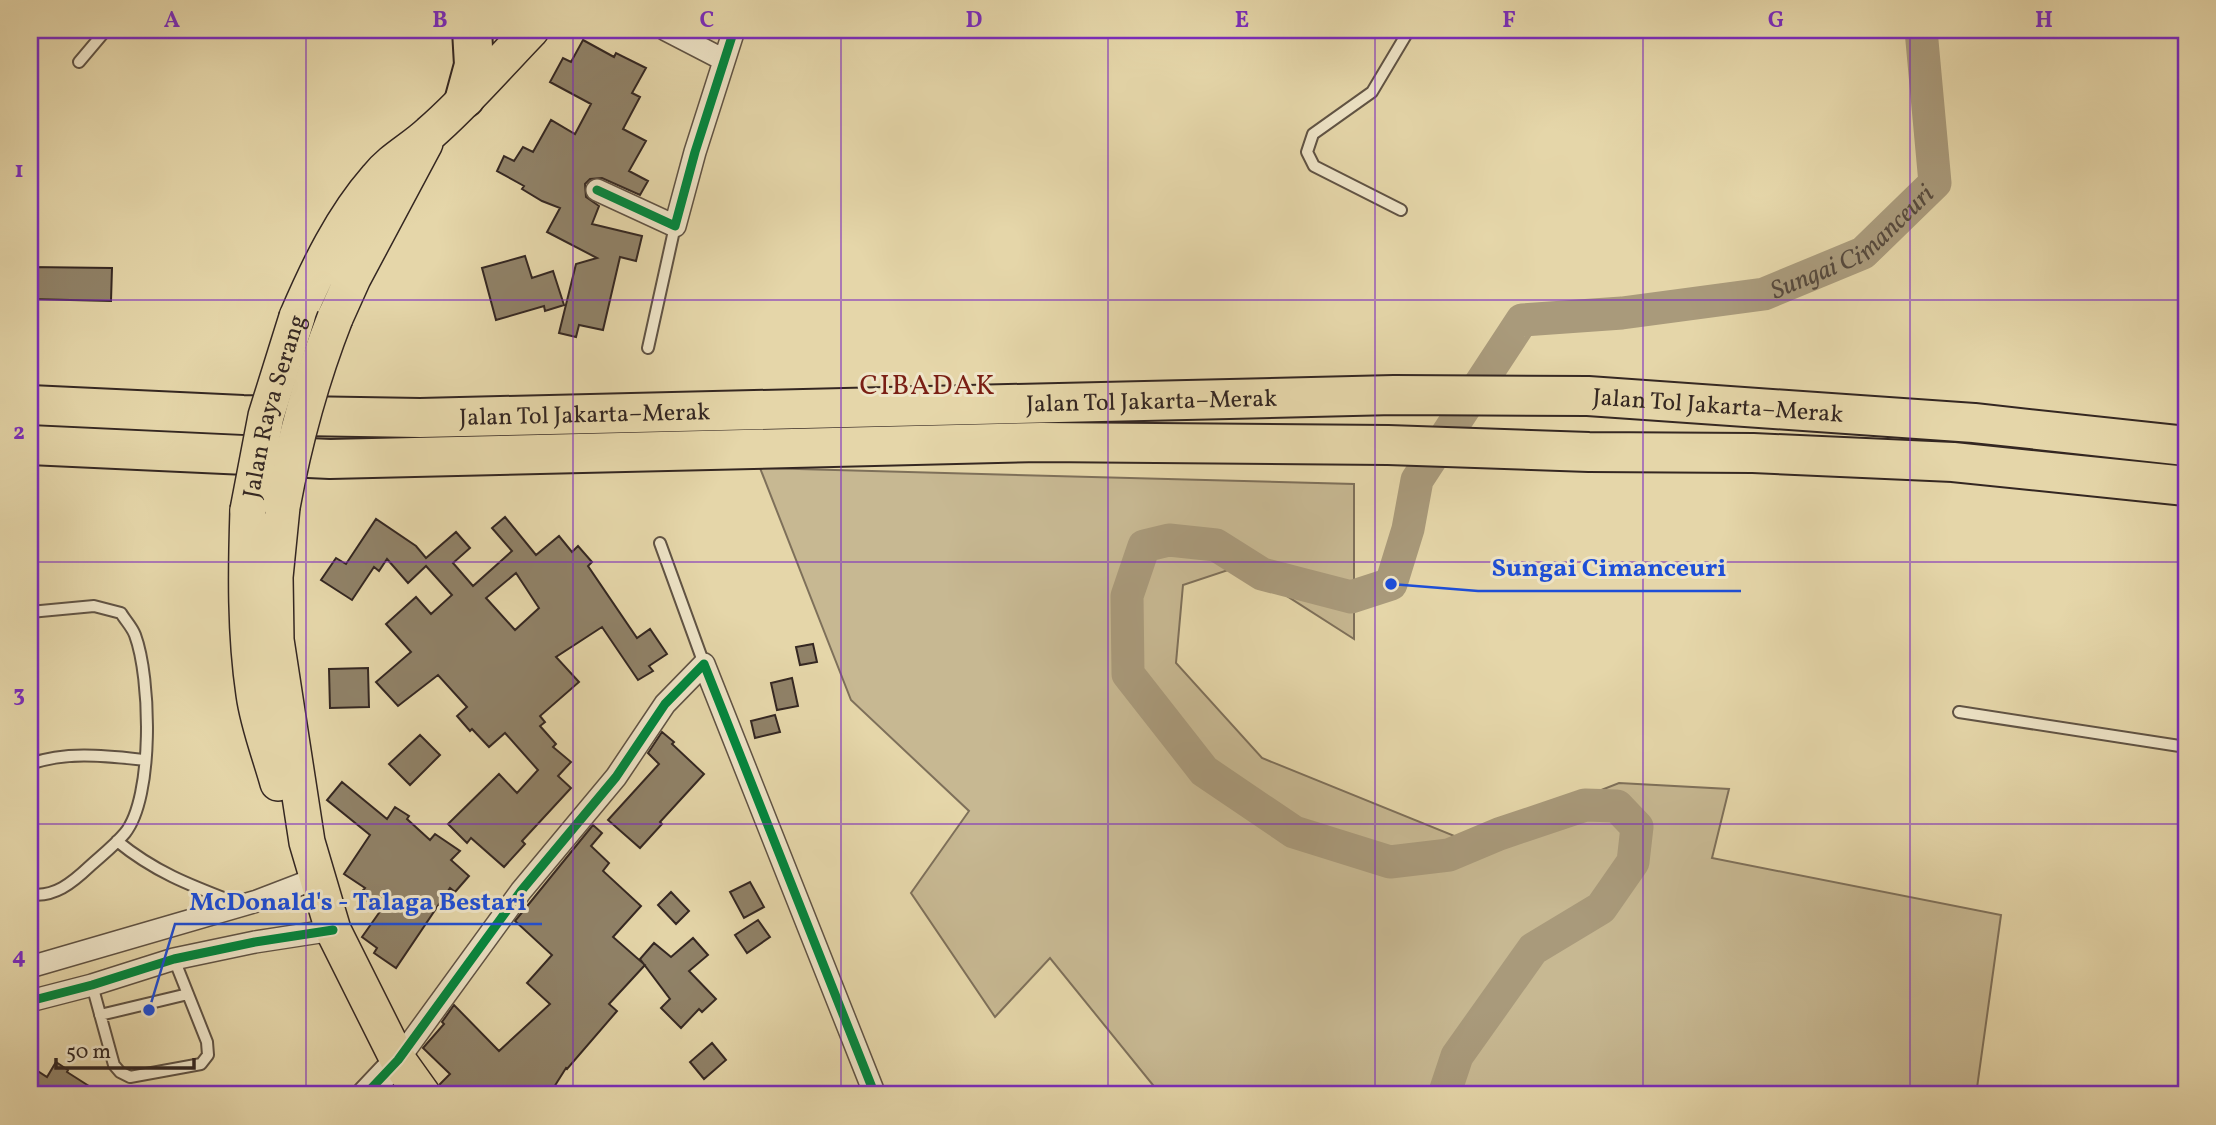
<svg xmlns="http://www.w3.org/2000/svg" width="2216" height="1125" viewBox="0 0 2216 1125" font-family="Vollkorn,serif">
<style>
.green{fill:#c7b892;stroke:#7e705a;stroke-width:2}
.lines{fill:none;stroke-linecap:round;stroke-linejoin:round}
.river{stroke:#a99a7b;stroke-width:33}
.building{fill:#908268;stroke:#342722;stroke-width:2;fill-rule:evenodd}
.service-casing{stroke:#605344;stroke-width:14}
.minor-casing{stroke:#605344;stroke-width:24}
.tertiary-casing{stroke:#605344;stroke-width:30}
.trunk-casing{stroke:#342722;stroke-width:38}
.motorway-casing{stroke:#342722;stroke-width:42}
.service{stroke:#eee4c7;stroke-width:10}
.minor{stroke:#eee4c7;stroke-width:21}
.tertiary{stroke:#eee4c7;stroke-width:26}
.trunk{stroke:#e5d6a9;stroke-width:35}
.motorway{stroke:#e5d6a9;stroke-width:38}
.trunk-bridge-casing{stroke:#342722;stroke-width:38;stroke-linecap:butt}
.trunk-bridge{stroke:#e5d6a9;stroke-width:35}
.cycleway-casing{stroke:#eee4c7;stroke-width:13}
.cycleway{stroke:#00873e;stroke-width:9}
.grid{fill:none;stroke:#7b2cbf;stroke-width:2;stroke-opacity:0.55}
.labels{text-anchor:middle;stroke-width:6;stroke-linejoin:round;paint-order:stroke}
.street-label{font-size:24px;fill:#342722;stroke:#eee4c7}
.water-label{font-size:26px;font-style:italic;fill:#574a3d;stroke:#eee4c7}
.quarter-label{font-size:28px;letter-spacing:2px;fill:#7a1f14;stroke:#eee4c7}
.leader{fill:none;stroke:#1d4ed8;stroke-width:2.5}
.callout-dot{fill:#1d4ed8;stroke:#eee4c7;stroke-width:2.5}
.callout-label{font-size:26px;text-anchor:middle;font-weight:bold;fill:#1d4ed8;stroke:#eee4c7;stroke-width:6;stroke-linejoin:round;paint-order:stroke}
.neatline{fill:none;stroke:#7b2cbf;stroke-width:2.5}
.grid-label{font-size:23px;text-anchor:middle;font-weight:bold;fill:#7b2cbf}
</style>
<rect width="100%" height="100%" fill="#e5d6a9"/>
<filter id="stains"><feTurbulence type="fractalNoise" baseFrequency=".00286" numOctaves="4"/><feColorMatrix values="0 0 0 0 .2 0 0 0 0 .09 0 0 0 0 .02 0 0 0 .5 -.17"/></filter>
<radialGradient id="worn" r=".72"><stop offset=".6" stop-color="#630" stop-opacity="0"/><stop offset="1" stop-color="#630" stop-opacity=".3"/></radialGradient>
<path class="green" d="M760,468L1354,484V639L1240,566L1183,585L1176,663L1262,758L1469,842L1619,783L1729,789L1712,858L2001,915L1976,1095H1161L1050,958L995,1017L911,893L969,811L851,700Z"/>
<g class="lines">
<path class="river" id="s1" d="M1444,1095L1457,1056L1533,949L1601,908L1633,862L1637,827L1617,806L1585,805L1499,834L1449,855L1390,862L1294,832L1204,771L1128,674L1127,596L1144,546L1169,540L1216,545L1262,574L1351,597L1391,584L1408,529L1417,480L1522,320L1622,313L1764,294L1863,253L1935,183L1921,30"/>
</g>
<path class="building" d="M583,40L614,57L616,53L646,68L632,93L640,97L623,129L646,141L629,171L648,181L640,195L602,178L590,179L585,184L586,197L599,206L592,224L642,236L636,261L620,257L603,330L579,325L576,337L559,333L576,264L597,258L547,232L560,208L542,201L522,189L524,186L497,171L504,156L514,161L523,147L533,152L551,120L575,134L591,104L550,82L563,58L571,62Z
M525,256L532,278L553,271L564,305L545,311L544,306L496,320L482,268Z
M30,267L112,268L111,301L30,299Z
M505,517L536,555L559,536L572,552L578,546L592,562L588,566L637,638L650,629L667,654L649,666L653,671L638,680L602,627L556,657L579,682L540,716L545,722L540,726L556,744L553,747L571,762L558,776L571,788L522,841L525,844L504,867L471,838L467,843L448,824L499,774L517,793L538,770L505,733L489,747L472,729L470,731L457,716L467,707L438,675L398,706L376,682L411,652L386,624L416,597L431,614L452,595L426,566L408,583L387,559L379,571L374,567L352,600L321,580L336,558L346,564L376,519L416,546L426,558L456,532L470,548L453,563L473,586L512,551L492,528ZM516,573L539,608L515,630L486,598Z
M813,644L817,662L800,665L796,647Z
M368,668L369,707L330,708L329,669Z
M792,678L798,706L777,710L771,683Z
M775,715L780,732L755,738L751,721Z
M662,732L674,742L672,744L704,774L660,822L662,824L640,848L608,820L659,764L648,753Z
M420,735L440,755L410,785L389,764Z
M342,782L387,819L395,807L409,816L407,819L430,840L435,834L460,851L451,860L469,876L455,892L450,888L396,968L374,953L377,948L362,937L381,910L359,895L365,888L344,874L370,835L327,800Z
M593,825L602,833L591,846L609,863L603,871L641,906L613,937L645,965L609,1004L617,1011L567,1069L566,1068L549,1095H443L440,1084L450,1074L423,1048L444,1024L442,1022L454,1005L499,1051L550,1004L527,983L552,955L515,921Z
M750,882L764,907L744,918L730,892Z
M671,892L689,911L676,924L658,905Z
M758,920L770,937L747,953L735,935Z
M693,938L708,955L689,971L716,999L702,1012L699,1009L681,1028L661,1008L670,999L640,959L654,943L671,957Z
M712,1043L726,1060L704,1079L690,1062Z
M56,1062L68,1070L67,1072L103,1095H30V1066L47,1077Z"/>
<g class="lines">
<defs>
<path id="service" d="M79,62L106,30
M1401,210L1314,166L1307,152L1313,134L1372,92L1409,30
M648,348L675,226
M660,543L704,664
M30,612L94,606L121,613C125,620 132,627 135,635C151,678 154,797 125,833C115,845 101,856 90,866C72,883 54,898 30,894
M1959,712L2186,747
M30,764C67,751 106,756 145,760
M117,841C156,873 192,886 239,904
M92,985L114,1065L120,1072L130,1077L201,1064L208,1055L207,1042L174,959
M100,1015L188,994"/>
<path id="minor" d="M666,30L724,60
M597,190L675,226L695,152L734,30
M30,967L257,901L317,878
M30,1001L92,985L174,959L255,942L333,930
M398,1060L521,891L616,777L665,704L704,664L875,1095"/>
<path id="tertiary" d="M365,1095L398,1060"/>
<path id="trunk" d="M297,317C318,268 342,218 377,178C392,159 413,149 430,133C466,102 498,64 531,30
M335,318L353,278L425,143
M282,507L275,577L276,640L307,842L333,930L398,1060L423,1095
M248,510C246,571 245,633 254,694C258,724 270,754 278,783"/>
<g id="motorway">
<path d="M465,98L474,65L472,30"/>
<path id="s2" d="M30,405L243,415L420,418L1394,395L1588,396L1974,423L2186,446"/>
<path d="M30,445L330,459L1041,442L1388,445L1589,452L1753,453L1953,462L2186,486"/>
</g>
</defs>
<use href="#service" class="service-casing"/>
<use href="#minor" class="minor-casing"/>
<use href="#tertiary" class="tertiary-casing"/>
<use href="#trunk" class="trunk-casing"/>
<use href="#motorway" class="motorway-casing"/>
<use href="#service" class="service"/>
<use href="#minor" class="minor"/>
<use href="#tertiary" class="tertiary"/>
<use href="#trunk" class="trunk"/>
<use href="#motorway" class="motorway"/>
<defs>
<g id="trunk-bridge">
<path d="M282,507C294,442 311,379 335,318"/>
<path id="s3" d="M248,510L266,416L297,317"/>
</g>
</defs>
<use href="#trunk-bridge" class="trunk-bridge-casing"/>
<use href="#trunk-bridge" class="trunk-bridge"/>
<defs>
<path id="cycleway" d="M597,190L675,226L695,152L734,30
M30,1001L92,985L174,959L255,942L333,930
M365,1095L398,1060L521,891L616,777L665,704L704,664L875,1095"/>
</defs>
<use href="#cycleway" class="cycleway-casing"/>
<use href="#cycleway" class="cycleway"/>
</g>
<path class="grid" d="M306,30V1095M573,30V1095M841,30V1095M1108,30V1095M1375,30V1095M1643,30V1095M1910,30V1095M30,300H2186M30,562H2186M30,824H2186"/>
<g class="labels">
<g class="street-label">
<text dy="8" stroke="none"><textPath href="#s2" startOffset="1122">Jalan Tol Jakarta–Merak</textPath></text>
<text dy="8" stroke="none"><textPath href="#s2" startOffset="1689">Jalan Tol Jakarta–Merak</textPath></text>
<text dy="8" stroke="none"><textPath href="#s3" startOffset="107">Jalan Raya Serang</textPath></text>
<text dy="8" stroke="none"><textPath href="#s2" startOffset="555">Jalan Tol Jakarta–Merak</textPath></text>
</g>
<g class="water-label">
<text dy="9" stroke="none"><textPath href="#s1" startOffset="1979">Sungai Cimanceuri</textPath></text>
</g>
<g class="quarter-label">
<text x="928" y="394">CIBADAK</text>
</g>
</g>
<path class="leader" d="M1391 584L1478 591H1741M149 1010L175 924H542"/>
<g class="callout-dot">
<circle cx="1391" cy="584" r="7"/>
<circle cx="149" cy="1010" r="7"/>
</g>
<g class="callout-label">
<text x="1609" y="576">Sungai Cimanceuri</text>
<text x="358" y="910">McDonald's - Talaga Bestari</text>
</g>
<rect width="2216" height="1125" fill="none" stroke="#e5d6a9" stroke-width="77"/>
<path d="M56 1058v10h138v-10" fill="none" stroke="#342722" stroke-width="3.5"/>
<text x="66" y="1058" font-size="21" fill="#342722" stroke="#eee4c7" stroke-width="5" paint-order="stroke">50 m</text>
<rect x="38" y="38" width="2140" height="1048" class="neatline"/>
<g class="grid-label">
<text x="172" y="27">A</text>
<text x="440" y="27">B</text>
<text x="707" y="27">C</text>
<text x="974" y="27">D</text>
<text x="1242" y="27">E</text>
<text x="1509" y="27">F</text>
<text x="1776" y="27">G</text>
<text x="2044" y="27">H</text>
<text x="19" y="177">1</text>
<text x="19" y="439">2</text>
<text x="19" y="701">3</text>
<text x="19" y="963">4</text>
</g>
<rect width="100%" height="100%" filter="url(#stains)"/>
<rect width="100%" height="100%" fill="url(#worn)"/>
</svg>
